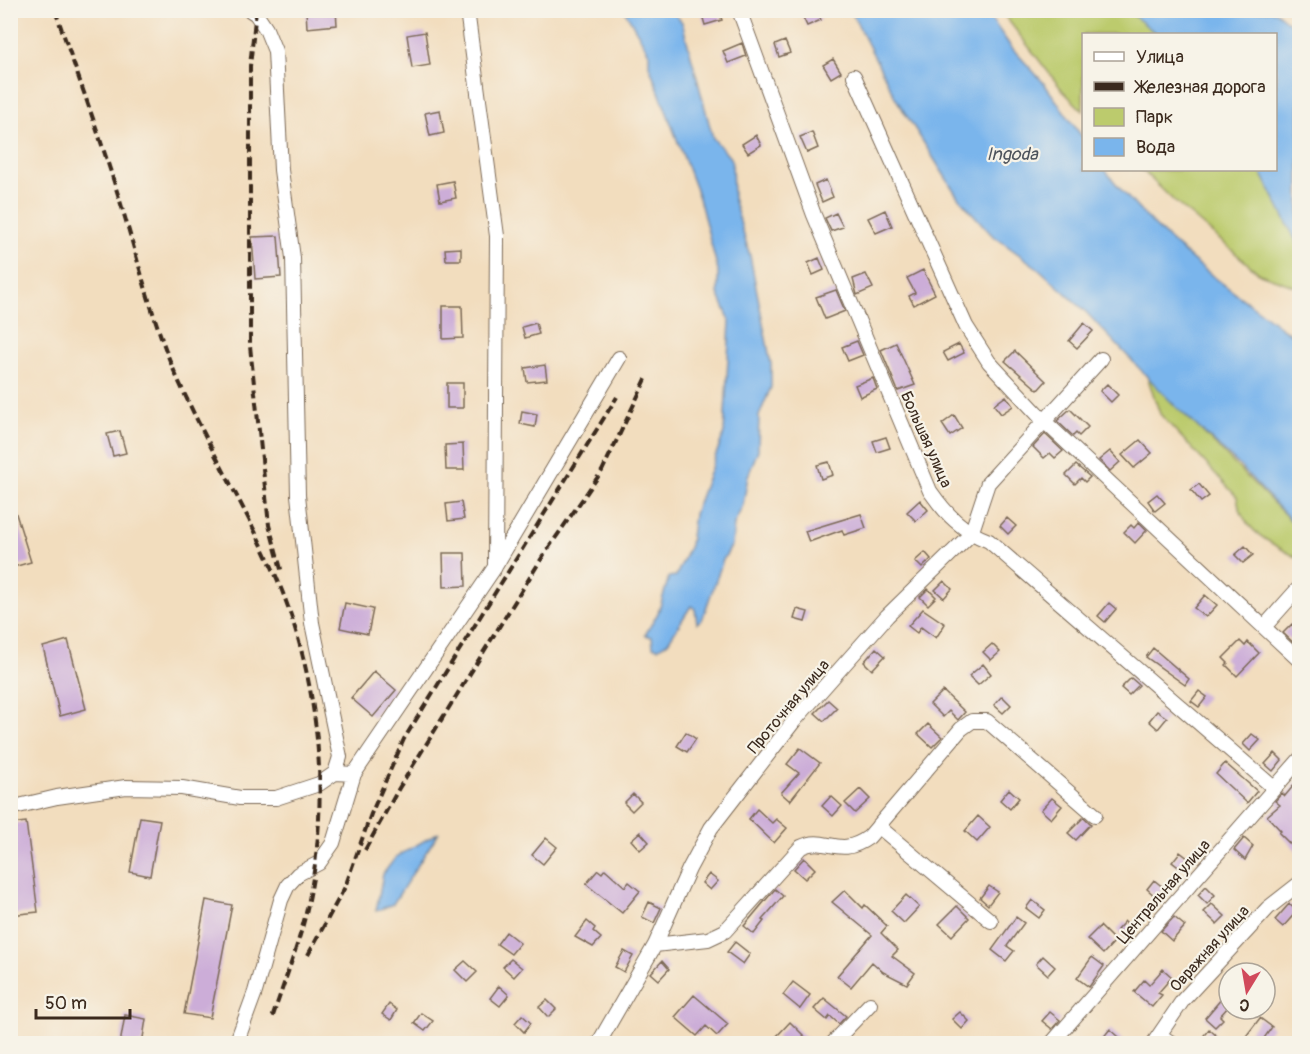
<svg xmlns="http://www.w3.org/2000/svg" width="1310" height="1054" viewBox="0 0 1310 1054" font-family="Pangolin,sans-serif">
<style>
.green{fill:#bccb6d;stroke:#7c7a46;stroke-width:1.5}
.water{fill:#7ab5ec;stroke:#5a7085;stroke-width:1.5}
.building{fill:#ccadd8}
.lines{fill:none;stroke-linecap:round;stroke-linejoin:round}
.street-casing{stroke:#7b6956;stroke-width:16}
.street{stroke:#fff;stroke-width:14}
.rail{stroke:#3b2a1e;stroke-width:4;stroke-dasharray:9 4.5;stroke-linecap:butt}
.labels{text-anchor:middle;stroke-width:4.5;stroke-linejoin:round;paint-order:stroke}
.street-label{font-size:16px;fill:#3b2a1e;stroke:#f7f3e8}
.water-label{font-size:18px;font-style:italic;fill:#4e545c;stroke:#f7f3e8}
</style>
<rect width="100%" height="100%" fill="#f7f3e8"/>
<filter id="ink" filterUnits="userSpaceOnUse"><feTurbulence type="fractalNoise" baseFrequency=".0167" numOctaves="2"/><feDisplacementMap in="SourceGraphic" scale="12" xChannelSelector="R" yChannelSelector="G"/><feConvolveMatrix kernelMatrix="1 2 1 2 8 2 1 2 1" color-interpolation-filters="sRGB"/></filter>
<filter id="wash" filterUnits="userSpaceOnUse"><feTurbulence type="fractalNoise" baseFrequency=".008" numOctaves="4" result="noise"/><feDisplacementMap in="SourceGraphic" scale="24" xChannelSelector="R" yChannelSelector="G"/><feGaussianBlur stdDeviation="1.35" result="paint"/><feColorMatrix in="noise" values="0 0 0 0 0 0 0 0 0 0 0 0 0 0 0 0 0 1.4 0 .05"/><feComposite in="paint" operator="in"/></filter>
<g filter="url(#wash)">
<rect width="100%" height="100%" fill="#f2ddbe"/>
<path class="green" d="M1001,11H1128L1157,34H1084L1083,111L1063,91Z
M1142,170H1232L1245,173L1246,170H1260L1299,247V288L1260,274L1174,201Z
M1147,376L1299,529V559C1272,543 1241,532 1237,497L1160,414Z"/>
<path class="water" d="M625,11H672L682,22L713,138L732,160L733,198L750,256L771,364V387L759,416L758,450L748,476L743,505L734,524L732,545L723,560L702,620L697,623L695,609L691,606L668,642L659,648L653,647L652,637L645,635L658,613L669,577L676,576L690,545L694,514L724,433L730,321L718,293V270L699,198L649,65V53Z
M851,11H986L1011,47L1043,82L1083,138L1084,170H1105C1147,225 1202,270 1258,310C1273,320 1282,331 1299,338V529L1239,465L1175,406L1084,310L1039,269L991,234L958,197L896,99Z
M1128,11H1275L1299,31V247L1260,170H1276V34H1157Z
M439,832L393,904L376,911L383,874L396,857Z"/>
<g id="blocks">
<path class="building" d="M306,10H336L337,25L307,28Z
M718,10L722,20L705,25L702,15Z
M807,10H817L821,20L807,26L801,13Z
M425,32L430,65L412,68L407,35Z
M785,41L790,53L779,57L775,45Z
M742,43L746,56L728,63L723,51Z
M833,59L841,72L831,78L823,65Z
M440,110L444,133L430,136L425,113Z
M812,132L818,148L807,153L800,137Z
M756,135L761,145L748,153L742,144Z
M826,180L833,197L822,202L815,185Z
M453,181L456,198L440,201L437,184Z
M885,210L892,226L876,233L868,218Z
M836,213L843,227L831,231L825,218Z
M278,236L281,277L255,279L252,237Z
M461,248V260H446L445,249Z
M819,258L824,270L813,275L808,263Z
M923,270L935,294L914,305L909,296L915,293L907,278Z
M866,274L873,288L857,295L853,279Z
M836,290L845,311L825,319L816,297Z
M443,306H462L463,338L443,339Z
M536,323L539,334L525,338L522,327Z
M1084,323L1093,331L1077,348L1069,341Z
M857,341L863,355L848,361L842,347Z
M896,343L915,385L898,391L881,350Z
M959,344L964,353L948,361L943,352Z
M1015,351L1046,381L1038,390L1005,361Z
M545,365L547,380L527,382L525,368Z
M873,378L877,389L860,397L855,385Z
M447,383H463V408H447Z
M1107,384L1118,395L1111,402L1100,391Z
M1006,396L1013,406L1001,414L994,405Z
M1070,409L1088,427L1079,436L1076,433L1073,436L1057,421Z
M522,411L537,414L535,427L520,424Z
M954,415L962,428L950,436L942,424Z
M120,431L126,453L113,456L107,434Z
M1045,434L1063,451L1055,458L1050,453L1044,458L1033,447Z
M886,437L890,448L877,452L873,441Z
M1140,440L1152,453L1134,468L1122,455Z
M463,444L464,470H446L445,445Z
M1110,451L1120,462L1110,471L1099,460Z
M829,462L833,475L821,479L817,465Z
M1076,465L1090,477L1085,482L1081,478L1075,484L1066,475Z
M1199,484L1209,496L1201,502L1191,490Z
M1157,494L1165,503L1155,511L1148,501Z
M920,500L928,510L916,521L907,512Z
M461,502L464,519L448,521L446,504Z
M10,504H13L31,562L10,568Z
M861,514L866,528L844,535L842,530L809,542L805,531Z
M1007,518L1016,526L1008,534L1000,526Z
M1139,522L1147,530L1135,543L1124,532L1131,525L1134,528Z
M1245,546L1253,555L1243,563L1235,555Z
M925,552L931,559L922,568L915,561Z
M443,553H465L466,586L444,587Z
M944,581L952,589L944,598L935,590Z
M928,589L936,597L928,605L920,597Z
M1205,595L1217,605L1206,617L1194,608Z
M345,603L373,609L368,634L340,628Z
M1109,603L1116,609L1105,622L1098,616Z
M797,609L808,612L805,622L794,619Z
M923,609L945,624L936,638L921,627L917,633L908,626Z
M1292,624L1299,631V648L1283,633Z
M68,640L86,709L60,716L43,647Z
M1240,641L1245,646L1248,642L1259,653L1237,676L1226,665L1228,663L1223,658Z
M992,644L1000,652L991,660L983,652Z
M876,648L885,656L872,670L864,662Z
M1153,648L1189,679L1185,685L1146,657Z
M983,664L991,674L978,685L969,676Z
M374,671L396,690L373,717L351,698Z
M1131,678L1139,685L1129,695L1121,688Z
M943,691L965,712L958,720L949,711L943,717L930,704Z
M1199,691L1207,697L1199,707L1191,701Z
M1002,696L1011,705L1003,713L994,705Z
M828,700L837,708L824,721L815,713Z
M1157,711L1167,718L1158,729L1149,721Z
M928,724L942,737L932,747L918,734Z
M686,732L696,739L687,752L677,746Z
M1252,734L1260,740L1250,751L1243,744Z
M800,748L820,763L790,801L781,793L799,773L787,764Z
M1275,753L1282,760L1273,771L1265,764Z
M1225,763L1257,791L1247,803L1216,774Z
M1299,779V853L1279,833L1281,831L1267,816L1280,805L1275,801L1282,793L1285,796Z
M860,789L870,799L855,813L845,803Z
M1009,789L1019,798L1010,809L1000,800Z
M633,794L641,802L632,811L624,803Z
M831,796L842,806L833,816L822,806Z
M1052,798L1062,806L1051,819L1041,810Z
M757,809L772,823L776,819L787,828L774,843L749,819Z
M978,816L990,827L977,842L965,831Z
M140,817L160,820L150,876L130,872Z
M1084,817L1091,824L1076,840L1068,833Z
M26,822L38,912L10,915V824Z
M640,832L649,842L640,850L631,840Z
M546,838L557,847L543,864L532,855Z
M1244,838L1253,846L1245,860L1234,850Z
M1180,852L1189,859L1181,869L1172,862Z
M804,858L815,869L805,879L794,869Z
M605,869L625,887L629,882L640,891L622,913L586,884L598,870L602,873Z
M709,874L718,881L710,890L702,883Z
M1154,880L1164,888L1156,897L1147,889Z
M989,886L998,892L988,905L980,898Z
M1206,886L1215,895L1207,904L1198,895Z
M775,889L783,896L762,920L764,921L754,934L744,926Z
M845,890L863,908L865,905L887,926L881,933L898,950L892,956L915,973L907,984L883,972L872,962L851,987L837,976L872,935L832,902Z
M906,895L919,907L904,923L891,911Z
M206,900L232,905L210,1018L184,1014Z
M1032,900L1045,910L1039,918L1026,908Z
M649,902L661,908L654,923L642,917Z
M1212,904L1225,916L1217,924L1204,912Z
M1289,904L1297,911L1283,927L1275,920Z
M957,906L969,918L952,936L939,924Z
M1016,917L1024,923L1007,946L1014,951L1006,961L992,950Z
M1174,917L1185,926L1172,941L1161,931Z
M587,921L595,928L593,931L601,938L593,947L575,937Z
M1125,921L1134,930L1127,938L1117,930Z
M1100,926L1115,941L1103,954L1087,939Z
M506,932L520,943L511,954L497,944Z
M735,942L750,954L743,964L727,952Z
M624,951L633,956L624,972L615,967Z
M1043,956L1055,967L1048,975L1036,964Z
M1092,957L1104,966L1089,987L1077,978Z
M511,959L522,968L514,977L503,967Z
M465,961L477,972L467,982L455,970Z
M662,961L669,969L659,980L651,973Z
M1163,969L1172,977L1158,993L1162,995L1152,1007L1134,992L1144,980L1149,985Z
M793,982L810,995L800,1009L783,995Z
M499,986L509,995L500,1006L490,998Z
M1229,990V1006L1220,1016L1223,1019L1215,1027L1205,1018Z
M694,995L728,1024L717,1036L706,1026L697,1036L675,1017Z
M824,998L846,1016L839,1024L830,1016L827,1020L814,1009Z
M547,1000L556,1009L548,1017L539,1007Z
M389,1004L397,1010L391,1020L382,1014Z
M960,1012L969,1021L962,1029L952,1019Z
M1050,1012L1060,1020L1052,1029L1042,1021Z
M421,1013L433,1021L425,1031L414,1023Z
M125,1015L146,1019L142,1044H120Z
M522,1015L531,1023L524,1032L515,1023Z
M1260,1018L1272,1027L1260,1044H1250L1244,1039Z
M790,1022L812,1044H783L776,1037Z
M1110,1029L1127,1044H1098Z
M1209,1029L1219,1038L1214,1044H1197Z"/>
</g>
</g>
<g filter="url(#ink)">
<use href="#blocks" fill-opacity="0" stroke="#7b6956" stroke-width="1.5"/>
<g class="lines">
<defs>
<path id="street" d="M739,10L814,215L930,491C946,514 962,531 989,541L1274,788
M854,76L966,326L989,362L1045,422L1300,661
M496,565L619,358
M1264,627L1297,590
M335,773L354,774L495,567L497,236L467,10
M10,808L57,797L126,787L182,788L240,798H276L319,784L335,773L340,757L312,623L298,495L293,258L281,170L275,51L266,29L256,14L250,10
M878,826L991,921
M655,945L708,939L725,931L801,847C827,834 837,860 869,837L961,729L972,721H987L1095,815
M1159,1035L1173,1044
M236,1044L255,992L281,900L288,885L298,874L319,863L333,843L354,774
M598,1044L655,945L689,869L711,828L794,721L887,616L971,534L988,483L1101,359
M832,1044L870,1004
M1051,1044L1300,759
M1153,1044L1183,1000L1268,908L1300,883"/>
</defs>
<use href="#street" class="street-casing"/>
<use href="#street" class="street"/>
<path class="rail" d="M55,10C75,68 96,125 114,182C134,243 148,307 172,366C201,434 241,499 272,567C320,673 333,804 305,917C296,952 283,985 272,1019
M256,10L250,66V346L269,525L282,573
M365,850L399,788L545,553L602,471L647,377
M308,955L345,887L371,814L404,739L617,397"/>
</g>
</g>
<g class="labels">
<g class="street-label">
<text transform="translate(927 439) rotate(66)" y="6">Большая улица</text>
<text transform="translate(788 706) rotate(-50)" y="6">Проточная улица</text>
<text transform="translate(1163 891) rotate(-49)" y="6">Центральная улица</text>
<text transform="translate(1209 948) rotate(-48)" y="6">Овражная улица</text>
</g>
<g class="water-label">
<text x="1012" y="160">Ingoda</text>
</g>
</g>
<rect width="1310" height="1054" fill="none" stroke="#f7f3e8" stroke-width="36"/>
<rect x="1082" y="33" width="195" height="138" fill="#f7f3e8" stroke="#aca397" stroke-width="1.5"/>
<rect x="1094" y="52" width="30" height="9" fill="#ffffff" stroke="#aca397" stroke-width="1.5"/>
<text x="1136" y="63" font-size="18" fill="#3b2a1e">Улица</text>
<rect x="1094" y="82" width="30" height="9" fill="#3b2a1e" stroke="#aca397" stroke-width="1.5"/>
<text x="1136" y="93" font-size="18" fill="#3b2a1e">Железная дорога</text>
<rect x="1094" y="108" width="30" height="18" fill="#bccb6d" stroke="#aca397" stroke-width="1.5"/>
<text x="1136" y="123" font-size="18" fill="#3b2a1e">Парк</text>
<rect x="1094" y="138" width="30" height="18" fill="#7ab5ec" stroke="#aca397" stroke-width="1.5"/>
<text x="1136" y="153" font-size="18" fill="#3b2a1e">Вода</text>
<g transform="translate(1247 991) rotate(191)"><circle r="28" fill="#f7f3e8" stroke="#aca397" stroke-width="1.5"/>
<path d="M0-4.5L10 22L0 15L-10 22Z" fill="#d1495b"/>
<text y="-9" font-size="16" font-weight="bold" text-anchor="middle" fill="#3b2a1e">С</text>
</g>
<path d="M36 1009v9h94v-9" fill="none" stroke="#3b2a1e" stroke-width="3"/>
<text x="45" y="1009" font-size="18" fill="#3b2a1e" stroke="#f7f3e8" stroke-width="4.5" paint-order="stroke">50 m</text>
</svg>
